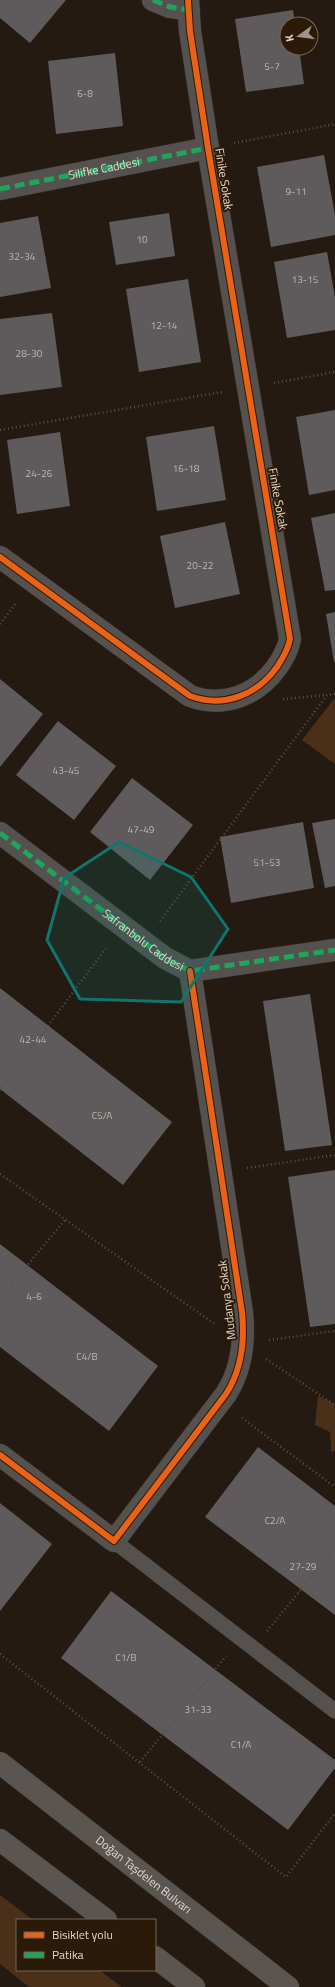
<svg xmlns="http://www.w3.org/2000/svg" width="335" height="1987" viewBox="0 0 335 1987" font-family="'Titillium Web',sans-serif">
<style>
.green{fill:#4a3018}
.building{fill:#5f5a5b}
.lines{fill:none;stroke-linecap:round;stroke-linejoin:round}
.service-casing{stroke:#3d342d;stroke-width:16}
.minor-casing{stroke:#3d342d;stroke-width:23}
.secondary-casing{stroke:#3d342d;stroke-width:23}
.path{stroke:#57514d;stroke-width:2.5;stroke-dasharray:1 3;stroke-linecap:butt}
.service{stroke:#55514e;stroke-width:15}
.minor{stroke:#55514e;stroke-width:22}
.secondary{stroke:#5a5550;stroke-width:22}
.quiet{stroke:#20a55d;stroke-width:5;stroke-dasharray:10 5;stroke-linecap:butt}
.cycleway-casing{stroke:#2c1a09;stroke-width:8}
.cycleway{stroke:#ea6118;stroke-width:6}
.marked{fill:#0f766e;fill-opacity:0.2;stroke:#0f766e;stroke-width:3;stroke-linejoin:round}
.labels{text-anchor:middle;stroke-width:4;stroke-linejoin:round;paint-order:stroke}
.number-label{font-size:10px;fill:#c1b7af}
.street-label{font-size:12px;fill:#e2d6cb;stroke:#2c1a09}
</style>
<rect width="100%" height="100%" fill="#241a11"/>
<path class="green" d="M334,699H335V764L302,740Z
M318,1396L335,1404V1451L331,1452L330,1432L315,1425Z
M0,1895L33,1920H17V1970H99L122,1987H29L0,1964Z"/>
<path class="building" d="M0,0H66L30,43L0,18Z
M293,10L295,24H287V48H299L304,84L246,92L235,19Z
M115,53L123,126L56,134L48,61Z
M324,155L335,215V235L271,247L257,167Z
M169,213L175,256L116,265L109,222Z
M38,216L51,288L0,297V223Z
M327,252L335,297V330L287,338L274,262Z
M188,279L201,362L139,372L126,289Z
M52,313L62,387L0,395V319Z
M335,410V490L309,495L296,417Z
M214,426L226,500L157,511L146,437Z
M60,432L70,506L17,514L7,440Z
M335,513V590L325,591L311,518Z
M225,522L240,594L175,608L160,536Z
M335,612V662H334L326,614Z
M0,679L43,714L0,767Z
M58,721L116,766L74,820L16,775Z
M132,778L193,825L150,880L90,832Z
M335,819V886L325,888L312,823Z
M303,822L314,888L231,903L220,837Z
M0,988L172,1122L123,1185L0,1089Z
M310,994L332,1145L285,1151L263,1001Z
M335,1170V1324L310,1327L288,1177Z
M0,1244L158,1366L109,1431L0,1347Z
M258,1447L335,1506V1615L205,1517Z
M0,1503L52,1544L0,1611Z
M111,1591L335,1760V1768L288,1830L61,1658Z"/>
<g class="lines">
<defs>
<path id="service" d="M114,1541L335,1711"/>
<g id="minor">
<path d="M153,0L170,7L189,10"/>
<path id="s1" d="M0,189L208,148"/>
<path d="M0,557L190,696C223,708 256,696 277,667C283,658 288,650 290,639L208,148L190,31L188,0"/>
<path id="s2" d="M0,833L165,958L190,971L335,950"/>
<path d="M0,1455L114,1541L226,1394C242,1369 245,1341 242,1312L190,971"/>
</g>
<g id="secondary">
<path id="s3" d="M0,1763L288,1987"/>
<path d="M0,1840L106,1920"/>
<path d="M155,1957L194,1987"/>
</g>
</defs>
<use href="#service" class="service-casing"/>
<use href="#minor" class="minor-casing"/>
<use href="#secondary" class="secondary-casing"/>
<path class="path" d="M234,143L335,124
M274,383L335,372
M0,430L222,392
M0,624L17,602
M283,699L326,695
M160,921L327,695L335,694
M0,1090L107,947
M247,1168L335,1155
M0,1174L216,1325
M0,1298L65,1220
M269,1340L335,1331
M266,1359L335,1405
M242,1418L335,1487
M267,1631L335,1548
M0,1654L286,1877L335,1813
M140,1762L226,1656"/>
<use href="#service" class="service"/>
<use href="#minor" class="minor"/>
<use href="#secondary" class="secondary"/>
<path class="quiet" d="M153,0L170,7L189,10
M0,189L208,148
M0,833L165,958L190,971L335,950"/>
<defs>
<path id="cycleway" d="M0,557L190,696C223,708 256,696 277,667C283,658 288,650 290,639L208,148L190,31L188,0
M0,1455L114,1541L226,1394C242,1369 245,1341 242,1312L190,971"/>
</defs>
<use href="#cycleway" class="cycleway-casing"/>
<use href="#cycleway" class="cycleway"/>
</g>
<path class="marked" d="M119,842L191,877L228,929L181,1002L80,999L47,940L64,878Z"/>
<g class="labels">
<g class="number-label">
<text x="272" y="70">5-7</text>
<text x="85" y="97">6-8</text>
<text x="296" y="195">9-11</text>
<text x="142" y="243">10</text>
<text x="22" y="260">32-34</text>
<text x="305" y="283">13-15</text>
<text x="164" y="329">12-14</text>
<text x="29" y="357">28-30</text>
<text x="186" y="472">16-18</text>
<text x="39" y="477">24-26</text>
<text x="200" y="569">20-22</text>
<text x="66" y="774">43-45</text>
<text x="141" y="833">47-49</text>
<text x="267" y="866">51-53</text>
<text x="33" y="1043">42-44</text>
<text x="102" y="1119">C5/A</text>
<text x="34" y="1300">4-6</text>
<text x="87" y="1360">C4/B</text>
<text x="275" y="1524">C2/A</text>
<text x="303" y="1570">27-29</text>
<text x="126" y="1661">C1/B</text>
<text x="198" y="1713">31-33</text>
<text x="241" y="1748">C1/A</text>
</g>
<g class="street-label">
<text dy="4" stroke="none"><textPath href="#s1" startOffset="106">Silifke Caddesi</textPath></text>
<text transform="translate(224 179) rotate(81)" y="4">Finike Sokak</text>
<text transform="translate(278 499) rotate(80)" y="4">Finike Sokak</text>
<text dy="4" stroke="none"><textPath href="#s2" startOffset="179">Safranbolu Caddesi</textPath></text>
<text transform="translate(227 1300) rotate(-97)" y="4">Mudanya Sokak</text>
<text dy="4" stroke="none"><textPath href="#s3" startOffset="182">Doğan Taşdelen Bulvarı</textPath></text>
</g>
</g>
<rect x="16" y="1919" width="140" height="52" fill="#2c1a09" stroke="#756557"/>
<rect x="24" y="1932" width="20" height="6" fill="#ea6118" stroke="#756557"/>
<text x="52" y="1939" font-size="12" fill="#e2d6cb">Bisiklet yolu</text>
<rect x="24" y="1952" width="20" height="6" fill="#20a55d" stroke="#756557"/>
<text x="52" y="1959" font-size="12" fill="#e2d6cb">Patika</text>
<g transform="translate(299 36) rotate(256)"><circle r="19" fill="#2c1a09" stroke="#756557"/>
<path d="M0-3L7 15L0 10L-7 15Z" fill="#a0948a"/>
<text y="-6" font-size="11" font-weight="bold" text-anchor="middle" fill="#e2d6cb">K</text>
</g>
</svg>
